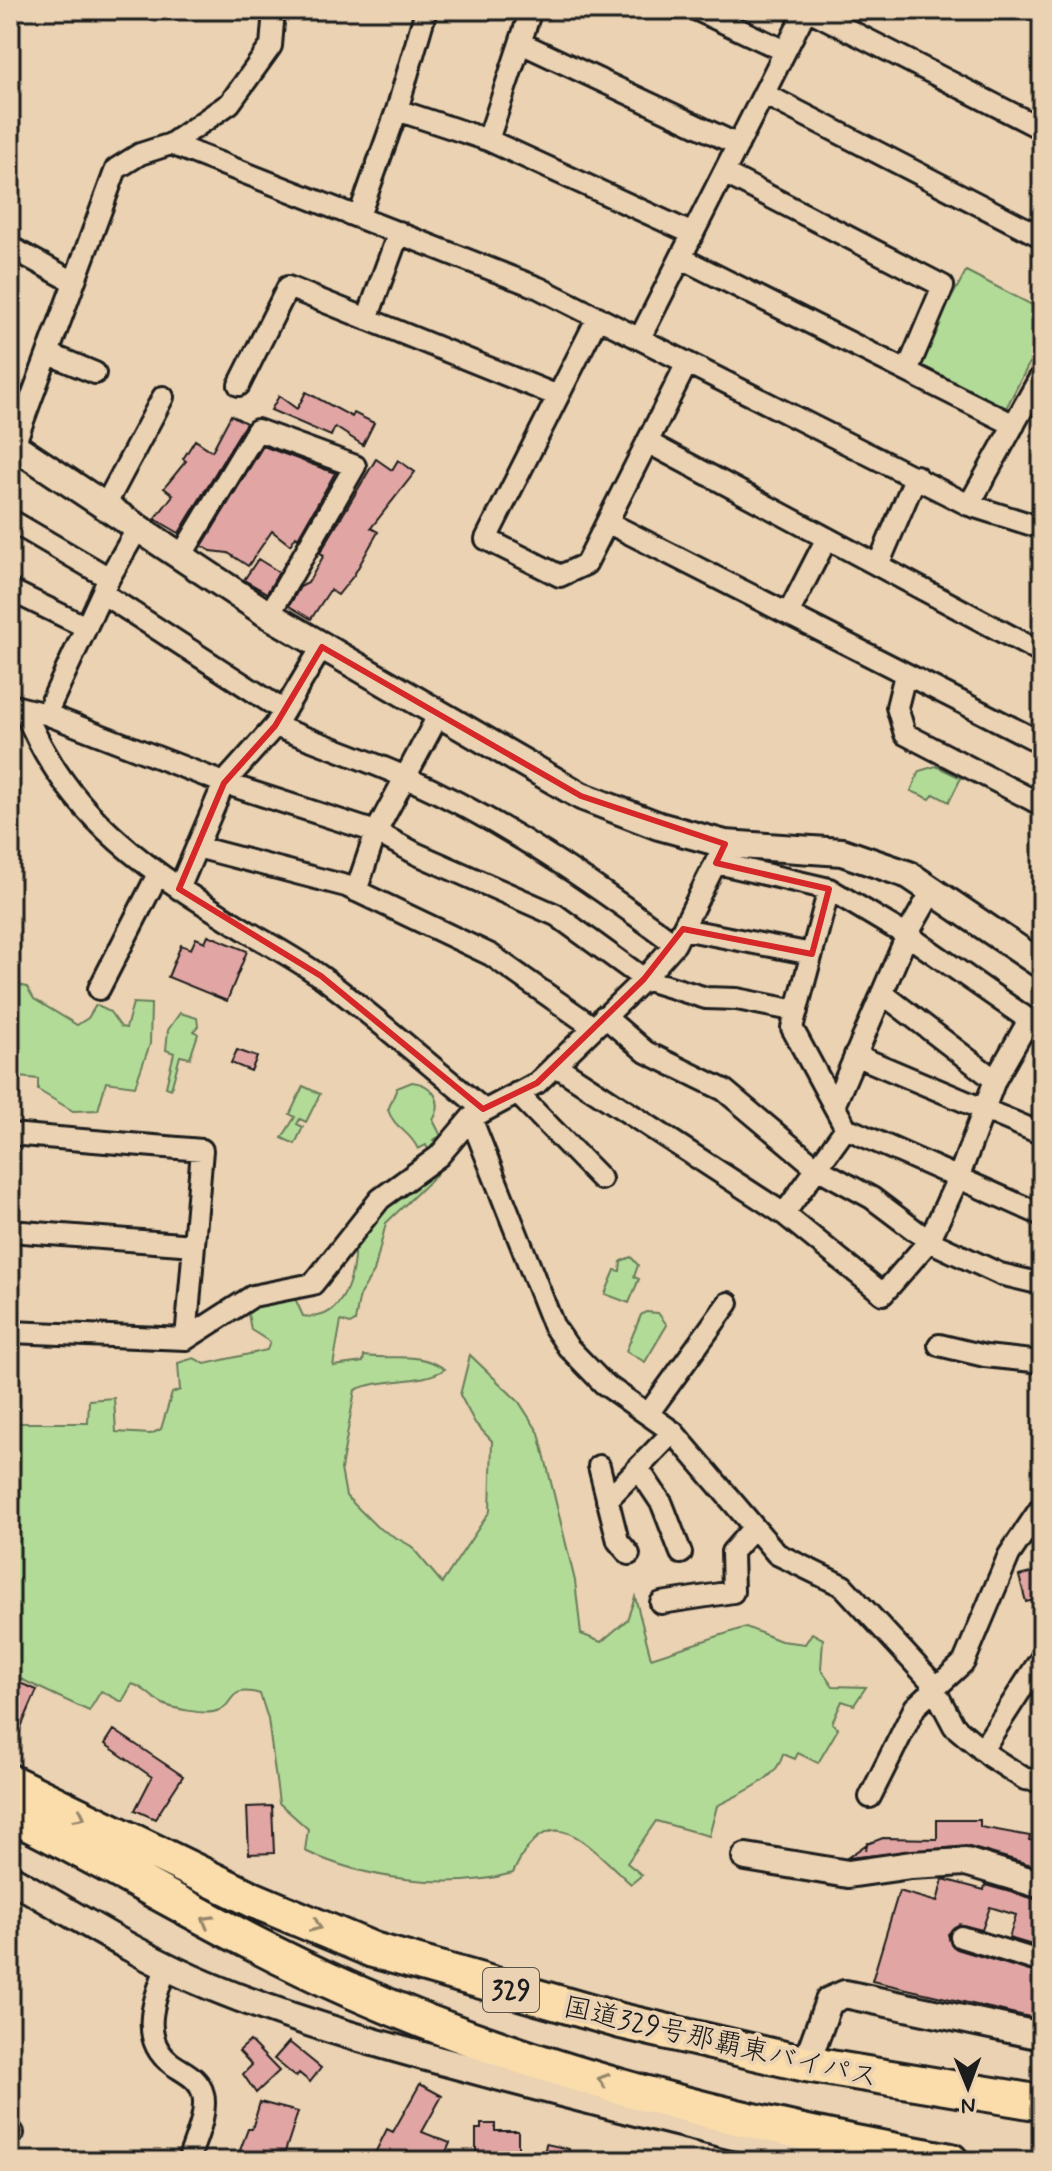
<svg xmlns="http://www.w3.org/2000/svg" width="1052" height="2171" viewBox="0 0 1052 2171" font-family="Mynerve,'Klee One',sans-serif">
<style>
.green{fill:#b3db98;stroke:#687c5a;stroke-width:2}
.building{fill:#e1a6a3;stroke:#1c1c1c;stroke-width:2}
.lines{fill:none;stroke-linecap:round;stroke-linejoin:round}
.minor-casing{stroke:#1c1c1c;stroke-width:26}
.tertiary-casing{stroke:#1c1c1c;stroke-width:32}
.trunk-casing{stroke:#1c1c1c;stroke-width:40}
.minor{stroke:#ead2b2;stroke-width:20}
.tertiary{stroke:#ead2b2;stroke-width:26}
.trunk{stroke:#faddab;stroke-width:34}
.oneway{stroke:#96866b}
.marked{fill:none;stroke:#d62828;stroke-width:6;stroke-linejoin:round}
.labels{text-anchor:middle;stroke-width:8;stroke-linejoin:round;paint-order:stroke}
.shield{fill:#ead2b2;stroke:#5a5349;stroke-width:2}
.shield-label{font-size:26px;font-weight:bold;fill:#1c1c1c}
.street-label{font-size:28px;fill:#1c1c1c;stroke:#ead2b2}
</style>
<rect width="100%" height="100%" fill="#ead2b2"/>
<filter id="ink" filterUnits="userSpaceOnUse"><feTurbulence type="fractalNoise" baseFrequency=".0125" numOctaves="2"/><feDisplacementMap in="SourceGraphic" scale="16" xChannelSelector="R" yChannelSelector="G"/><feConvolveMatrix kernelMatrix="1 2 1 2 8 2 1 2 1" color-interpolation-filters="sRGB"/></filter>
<g filter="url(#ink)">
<path class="green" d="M966,271L1042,310V339L1004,412L915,366Z
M936,766L961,778L949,802L934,794L930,799L911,791L919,771Z
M10,982L27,987L34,999L77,1025L88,1018L96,1005L110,1012L121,1027L126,1028L133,1003L151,1004L150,1044L135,1086L106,1082L98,1110L73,1111L38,1090V1079L10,1076Z
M180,1013L197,1018L198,1026L194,1031L198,1034L190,1058L180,1056L171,1089L166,1087L174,1053L166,1050L168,1030Z
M412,1082C432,1084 445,1101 433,1120L441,1136L433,1140L439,1148L431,1156L426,1145L418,1149C410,1131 394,1128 388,1110L397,1088Z
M303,1086L320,1094L306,1122L300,1119L297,1124L303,1127L295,1144L282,1138L295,1117L290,1114Z
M439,1164L436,1175L386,1223L374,1272L360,1294L355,1321L350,1324L341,1321L333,1366L363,1362L364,1356C394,1360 418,1351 445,1369C421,1385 383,1377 355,1390L341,1469L346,1496L377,1527L411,1546L442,1583L490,1511L492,1441L475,1423L460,1395L470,1355L519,1402L539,1433L575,1581L581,1634L601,1642L627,1620L635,1597L651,1658L746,1627L781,1641L805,1644L812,1633L823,1639L821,1669L833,1686L866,1687L854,1705L842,1701L832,1723L838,1729L818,1763L798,1753L795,1759L783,1754C777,1781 740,1793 717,1806L709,1836L656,1821L627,1863L642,1875L631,1884C587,1845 550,1792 513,1873C448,1891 365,1879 305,1851L308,1829L279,1803L268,1719L260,1694C223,1684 238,1708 213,1712C202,1714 174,1709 163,1704C151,1698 146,1688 132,1684L122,1702L101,1691L89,1711L10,1674V1423H88L89,1400L114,1398L116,1432L151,1434L161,1429L172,1393L180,1390L178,1363L194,1358L205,1364L267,1350L270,1342L251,1330L247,1308L293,1294L303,1316C343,1323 356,1275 354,1244L385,1207Z
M631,1257L638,1265L634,1277L639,1279L629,1303L605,1294L615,1270L620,1271L621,1261Z
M646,1312L658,1313L667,1325L645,1362L626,1351L641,1315Z"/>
<path class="building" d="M306,392L352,417L354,413L374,423L363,445L335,427L331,436L271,410L279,396L297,409Z
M231,415L246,423L179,533L155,519L173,495L164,488L186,461L183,459L195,440L212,451Z
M263,446L335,473L298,538L296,536L290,545L272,531L248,566L228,553L211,551L202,546Z
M376,459L392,470L398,460L415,472L371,528L378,532L354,575L338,595L330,590L311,619L289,606L300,587L308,583L324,555L320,553Z
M258,559L279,572L267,593L244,580Z
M208,935L247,951L227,1001L168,977L181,945L191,949L196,938L205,942Z
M237,1050L257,1057L251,1071L231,1063Z
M1042,1570V1598L1026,1602L1019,1576Z
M10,1679L37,1690L10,1753Z
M114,1730L183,1776L155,1819L135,1810L152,1777L105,1744Z
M272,1806L274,1853L249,1854L247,1807Z
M937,1820H980V1827L1030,1836L1029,1840L1042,1842V1868L966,1846L847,1858L867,1844L866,1851L867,1844L883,1838L937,1839Z
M943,1879L984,1890L985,1885L1042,1901L1039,1947L1009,1938L1016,1915L990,1907L982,1930L959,1924L948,1934L951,1945L957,1949L1042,1975V1998L1034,2018L872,1981L899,1891L937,1902Z
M250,2041L279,2071L256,2093L243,2074L252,2065L239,2051Z
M289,2042L321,2068L310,2082L299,2073L296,2077L274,2059Z
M420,2084L442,2096L422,2132L450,2143L442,2161H371L387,2129L393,2132Z
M260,2102L298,2112L282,2161H236L248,2129H252Z
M481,2124H495V2131H518V2161L476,2160V2129H481Z
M546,2144L569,2149L567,2161H543Z"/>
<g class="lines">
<defs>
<path id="minor" d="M697,10L785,51
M809,10L1042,129
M521,43L738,145
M764,94L1042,237
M397,110L488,140L693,234
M488,140L531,10
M171,144L539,288L969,505L1042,528
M724,173L943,286L907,371
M359,216L397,110L426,10
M10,247L74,282
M681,258L1014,425
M598,317L486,539L560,576L586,564L687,363
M367,319L399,232
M640,338L806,10
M49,354L95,373
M239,385L288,287L558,396
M647,442L1042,653
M10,456L116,169L140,154L171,144L230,103L271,46L274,10
M106,504L163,397
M969,505L1042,374
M10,520L109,578
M607,522L1042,743
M181,556L257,430L355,466L269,615
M878,565L916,476
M10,590L86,627
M102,593L284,711
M788,614L827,538
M905,675L897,707L905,734L1042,805
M10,705L46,714L224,783L376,832L417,854L556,915L644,979L706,998L737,999L797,1011
M25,711C68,820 154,874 250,933C274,947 300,961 323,978C378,1019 430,1066 483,1109
M46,714L109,578L139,526
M275,726C318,743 363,758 405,777C503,821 589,880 675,944
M197,847L346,886L491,955L593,1027
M717,863L829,889L792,1028L846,1128L784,1214
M179,889L224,783L275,726L322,647
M829,889L916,941L1029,1020
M356,891L376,832L439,714
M683,929L812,954
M99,989L158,874
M882,993L995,1080
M604,1016L646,1052L724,1090L817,1168L872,1198L929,1241L1000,1274L1042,1284
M855,1055L1042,1134
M555,1065L784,1214L883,1294L929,1241L959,1176L995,1080L1029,1020L1042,1026
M517,1093L601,1179
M834,1106L907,935L932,891
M471,1118L553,1325L568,1347L603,1383L673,1432L777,1554L843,1586L929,1679L954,1726L991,1757L1025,1779L1042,1781
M846,1128L1042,1215
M10,1134L202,1150L186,1339L10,1332
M10,1231L194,1245
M186,1339L253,1296L313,1284L380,1199L439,1156L471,1118L537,1083L644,979L675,944L725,844
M939,1345L985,1356L1042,1362
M648,1414L728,1303
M599,1466L618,1541L629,1554
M638,1468L662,1504L681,1553
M607,1500L673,1432
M661,1603L733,1592L732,1552L754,1527
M982,1750L1042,1657
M870,1797L915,1707L964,1662L1009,1555L1042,1506
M961,1937L1042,1962
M167,1966C154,1998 138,2040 172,2064C185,2073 199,2078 203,2094C208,2114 194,2142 188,2161
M10,2135L13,2133"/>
<path id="tertiary" d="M10,443L269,615L581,796L659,826L725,844L842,852L909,875L1042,965
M746,1857L848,1874L911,1865L966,1862L1042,1885
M10,1878C76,1916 141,1958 212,1987C302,2024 396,2049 489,2074C606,2105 723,2135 842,2161
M806,2064L829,2001L845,1994L1042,2036"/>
<path id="trunk" d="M10,1782L254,1900L373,1950L621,2021L806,2064L1042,2103
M10,1814C124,1870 232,1938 348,1989C539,2074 746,2125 951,2161"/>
</defs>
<use href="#minor" class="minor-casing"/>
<use href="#tertiary" class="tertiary-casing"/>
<use href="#trunk" class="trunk-casing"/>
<use href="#minor" class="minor"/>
<use href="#tertiary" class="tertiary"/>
<use href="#trunk" class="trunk"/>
</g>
<defs><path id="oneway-chevron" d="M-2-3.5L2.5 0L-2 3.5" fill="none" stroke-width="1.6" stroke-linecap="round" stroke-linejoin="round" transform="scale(2)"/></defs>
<g class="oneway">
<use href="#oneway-chevron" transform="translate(80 1816) rotate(26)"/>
<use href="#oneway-chevron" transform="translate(207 1921) rotate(-151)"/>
<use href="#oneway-chevron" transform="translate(316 1926) rotate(23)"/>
<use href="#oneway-chevron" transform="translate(603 2080) rotate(-163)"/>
</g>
</g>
<path class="marked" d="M322,647L581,796L725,844L716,863L829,889L812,954L683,929L644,979L537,1083L483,1109L321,976L179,889L224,783L275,726Z"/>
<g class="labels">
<rect class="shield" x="483" y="1968" width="56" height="44" rx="6"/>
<g class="shield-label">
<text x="511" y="1999">329</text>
</g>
<g class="street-label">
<text transform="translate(721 2041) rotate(13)" y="10">国道329号那覇東バイパス</text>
</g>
</g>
<rect width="1052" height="2171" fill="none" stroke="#ead2b2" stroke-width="40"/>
<rect x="20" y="20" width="1012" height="2131" fill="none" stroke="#1c1c1c" stroke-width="3" filter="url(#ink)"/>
<g transform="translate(968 2087) rotate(179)" stroke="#ead2b2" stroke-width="6" paint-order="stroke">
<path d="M0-6L14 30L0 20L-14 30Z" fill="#1c1c1c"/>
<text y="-12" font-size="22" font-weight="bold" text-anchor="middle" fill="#1c1c1c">N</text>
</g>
</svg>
